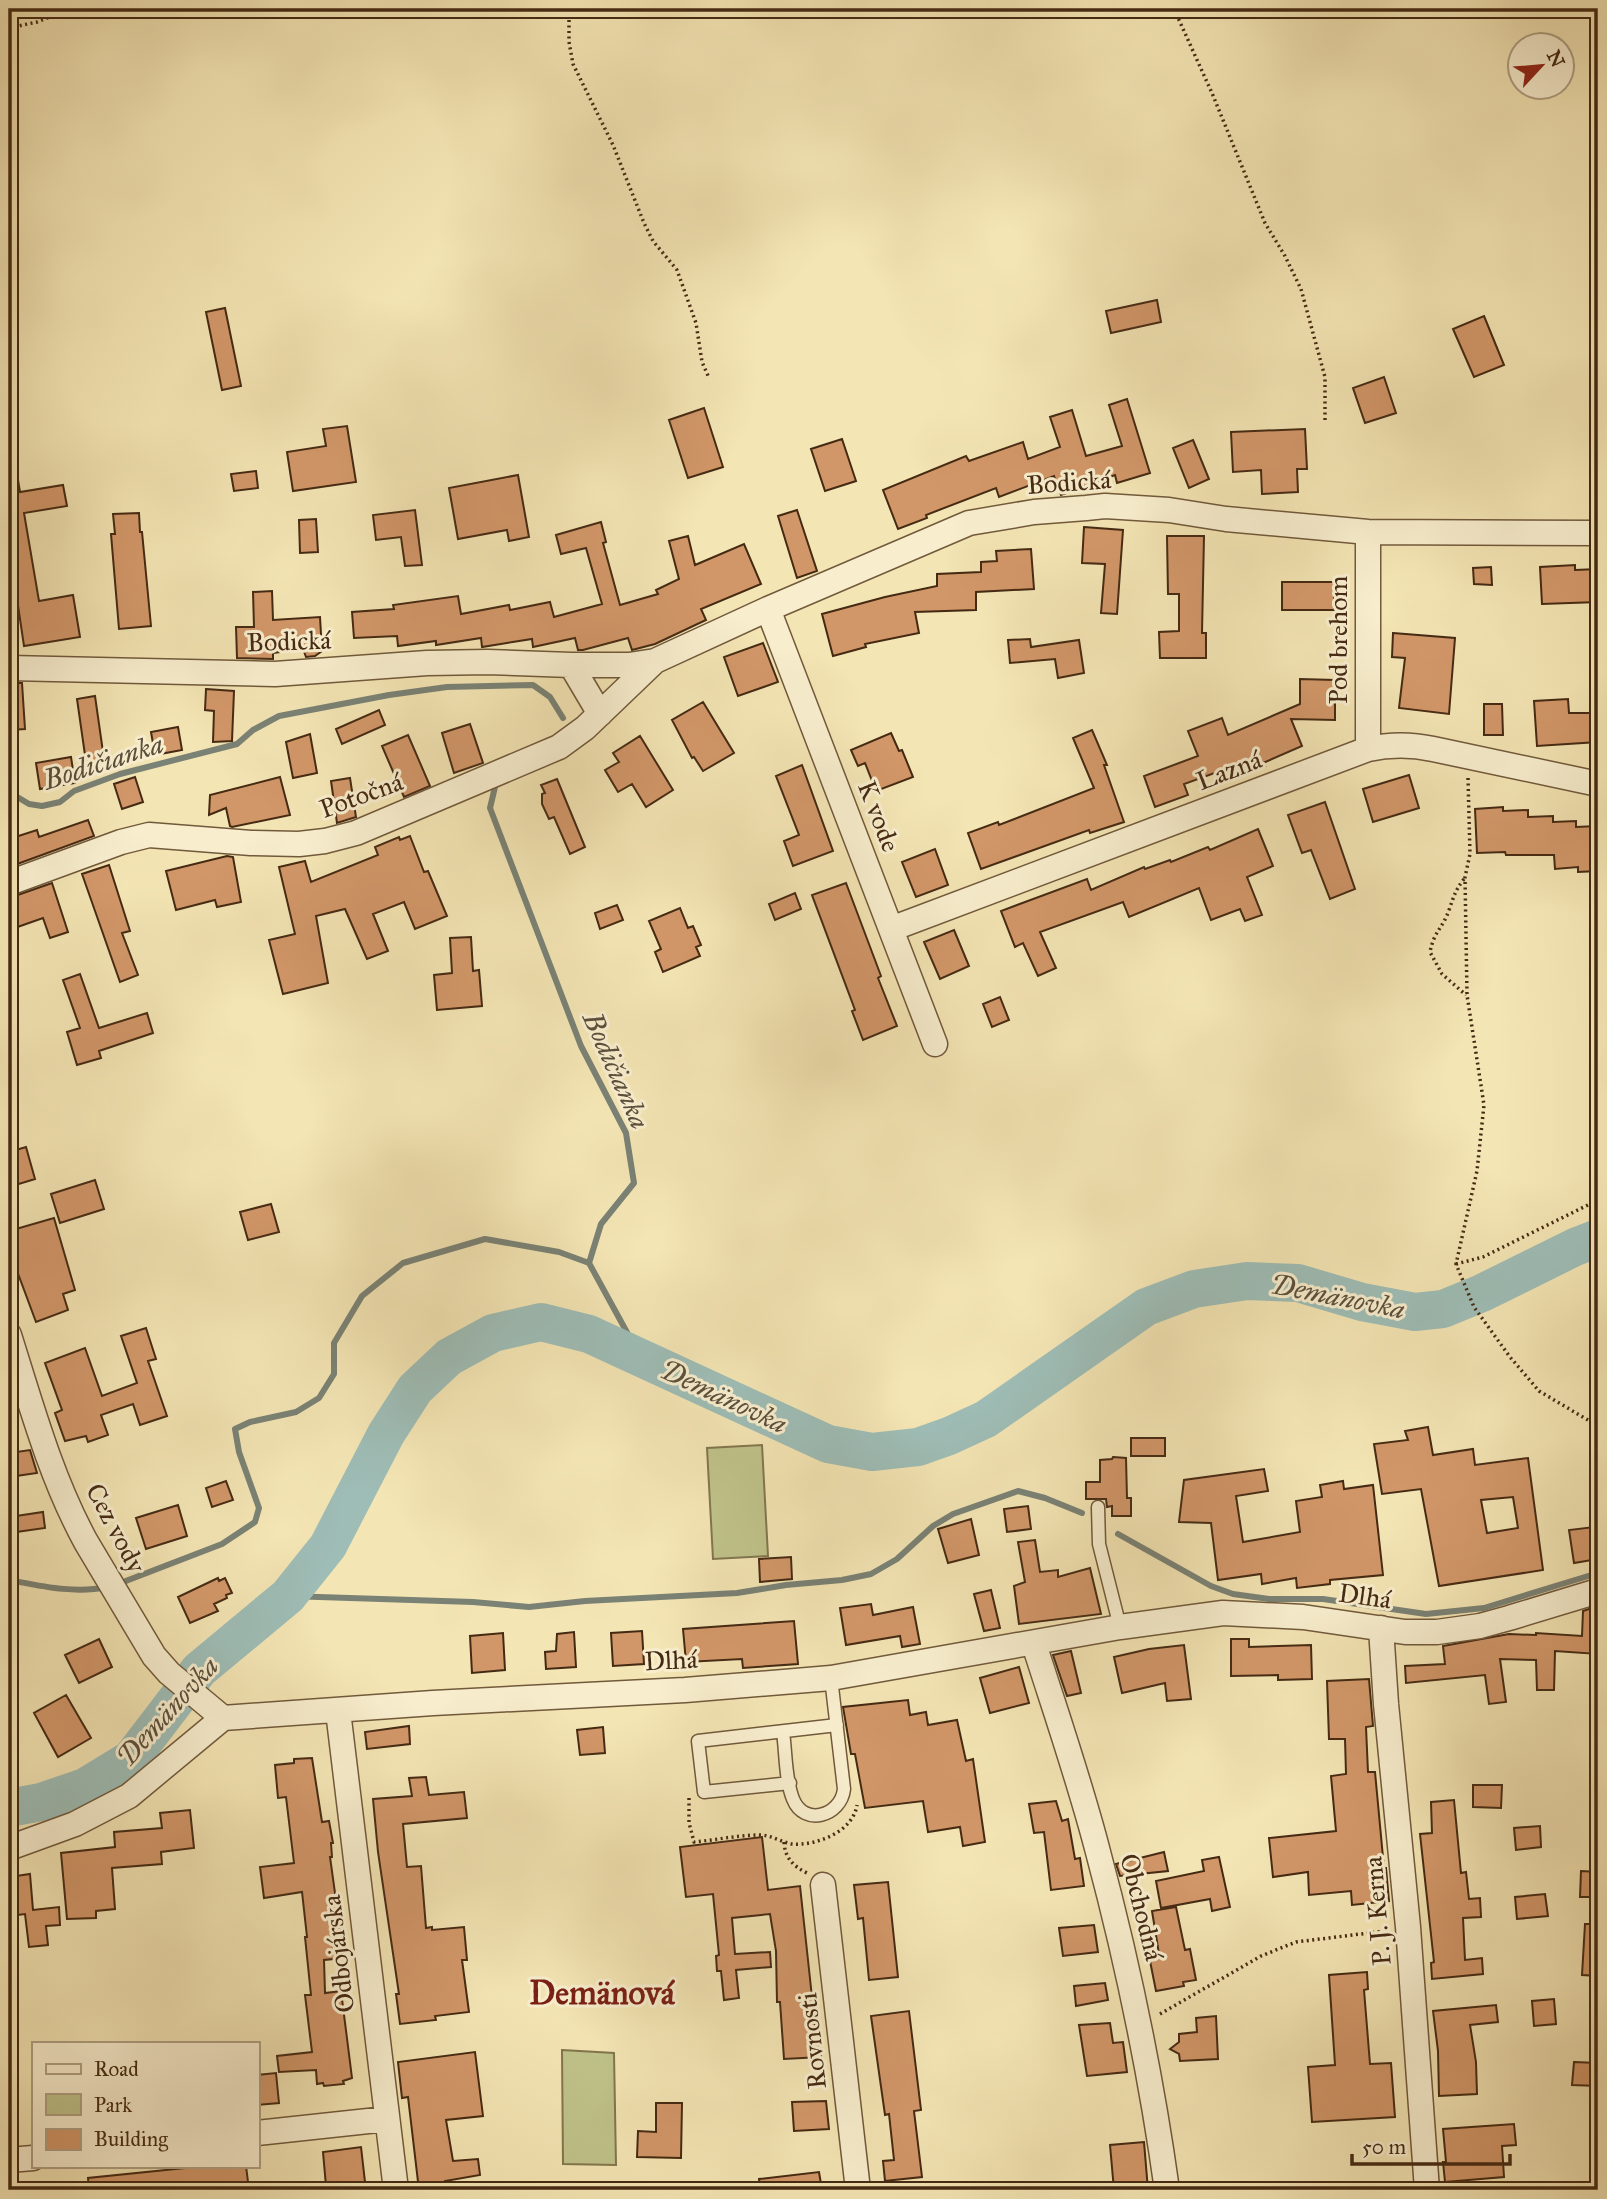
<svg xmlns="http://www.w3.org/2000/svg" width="1607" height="2199" viewBox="0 0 1607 2199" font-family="'IM FELL Great Primer',serif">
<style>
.green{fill:#bfc38a;stroke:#82764e;stroke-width:2}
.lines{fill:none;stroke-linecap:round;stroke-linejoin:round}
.stream{stroke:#7a8275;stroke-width:6}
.river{stroke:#9ebdb6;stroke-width:38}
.building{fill:#d29769;stroke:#452a13;stroke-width:2;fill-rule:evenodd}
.service-casing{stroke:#71593b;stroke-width:15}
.minor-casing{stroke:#71593b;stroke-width:27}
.path{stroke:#452a13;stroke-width:3.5;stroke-dasharray:2 3.5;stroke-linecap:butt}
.service{stroke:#f8eece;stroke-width:12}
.minor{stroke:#f8eece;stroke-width:24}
.labels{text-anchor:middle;stroke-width:6;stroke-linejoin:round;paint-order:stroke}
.street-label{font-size:26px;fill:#452a13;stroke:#f8eece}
.water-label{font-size:28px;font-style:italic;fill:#5b4f3c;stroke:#f8eece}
.district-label{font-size:33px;font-weight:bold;fill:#7a1f14;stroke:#f8eece}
</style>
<rect width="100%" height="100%" fill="#f4e5b4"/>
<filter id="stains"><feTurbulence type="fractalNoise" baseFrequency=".00286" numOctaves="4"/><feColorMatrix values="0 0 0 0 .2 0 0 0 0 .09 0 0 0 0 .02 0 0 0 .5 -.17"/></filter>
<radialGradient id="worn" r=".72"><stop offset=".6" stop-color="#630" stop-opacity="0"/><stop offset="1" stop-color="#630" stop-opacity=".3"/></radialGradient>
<path class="green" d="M762,1445L768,1556L713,1559L707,1448Z
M562,2050L614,2053L616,2165L563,2164Z"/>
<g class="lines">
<path class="stream" d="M495,787L490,808L581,1046L626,1133L634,1183L601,1224L589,1263L641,1358
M9,792L29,804L42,806L60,802L74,791L120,774L237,744L253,730L279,716L389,695L447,687L533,685L550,697L563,718
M1118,1534L1211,1586L1233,1594L1269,1599H1323L1426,1614L1484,1608L1598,1573
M9,1580C41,1586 75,1594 107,1587
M118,1584L222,1544L255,1522L259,1508L239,1452L235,1429L250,1422L296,1412L319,1398L334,1374V1343L362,1296L403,1263L485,1239L559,1252L589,1263
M288,1596L473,1602L529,1607L585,1601L737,1593L786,1585L842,1580L871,1574L897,1559L933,1526L953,1514L1018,1491L1045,1498L1082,1513"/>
<path class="river" d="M9,1808L41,1802L85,1787L131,1759L199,1670L288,1596L328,1546L386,1434L415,1389L449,1357L493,1333L541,1322L589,1334L828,1444L872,1452L918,1447L949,1436L986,1419L1146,1307L1194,1289L1247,1281L1298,1283L1362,1302L1415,1312L1443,1309L1482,1293L1575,1247L1598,1238"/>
</g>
<path class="building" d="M1157,300L1161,322L1111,333L1106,311Z
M225,308L241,386L222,390L206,312Z
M1484,316L1504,365L1474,377L1453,329Z
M1384,377L1396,413L1365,423L1353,388Z
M1127,399L1150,473L1117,483L1115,475L1061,495L1054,476L999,497L996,488L926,515L927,518L898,529L883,490L966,456L969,461L1023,442L1028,459L1060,447L1050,417L1072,410L1086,456L1122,446L1109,405Z
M704,408L723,467L688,478L669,420Z
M347,426L356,482L293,491L287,452L326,446L323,429Z
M1305,429L1307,469H1297L1298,492L1262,494L1261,470L1233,472L1231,432Z
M842,439L856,481L825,491L811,449Z
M1193,440L1209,479L1189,488L1173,448Z
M256,471L258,488L234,491L231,474Z
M518,475L529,537L509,541L507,530L458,539L449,488Z
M18,480L20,492L63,485L67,506L24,513L39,601L73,595L80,637L24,646L9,545V481Z
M415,510L422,565L405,566L401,537L376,540L373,515Z
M797,510L817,571L797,578L778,516Z
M139,513L140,532H142L151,626L119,629L111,534H115L113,514Z
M316,519L318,552L300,553L299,520Z
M601,522L606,542L603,543L620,605L658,594L656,590L679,579L669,541L688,536L695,565L744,544L761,584L701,609L706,620L655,644L632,650L628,638L583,650H578L575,638L533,647L532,639L482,647L481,638L436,645V641L398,646L397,636L354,638L352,612L394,609L393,605L458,596L461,614L509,605L510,610L550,602L554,617L602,604L586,548L561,554L556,535Z
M1084,527L1123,530L1117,614L1101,613L1105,564L1082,563Z
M1167,536H1204L1202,633H1206V658H1160L1159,632L1179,631V594H1168Z
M1031,549L1034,589L976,592V610L915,612L919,633L865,644L866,647L833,656L822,614L885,597L937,586V574L981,572V562L997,561L996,551Z
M1575,565V570L1598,569V602L1542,604L1540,567Z
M1491,567L1492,585L1474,584L1473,568Z
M1282,582H1334V610H1282Z
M272,591L273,620L320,617L322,651L315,656L306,657L303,649L273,653V659L237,658L236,627H254L253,592Z
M1393,633L1455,638L1449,714L1399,708L1405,658L1392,657Z
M1030,639L1031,647L1079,640L1084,673L1058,678L1055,659L1010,663L1008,640Z
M763,643L778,682L738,696L724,657Z
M1300,679L1335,680V720L1291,719L1302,746L1263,763L1265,766L1246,774L1242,763L1184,784L1188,795L1155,807L1144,776L1198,756L1188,731L1222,718L1228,735L1300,704Z
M9,683H22L25,729L9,730Z
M206,689L234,691L232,741L213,742L214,711L205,710Z
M95,696L105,766L87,769L77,699Z
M1568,699L1569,713H1598V742L1537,746L1534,701Z
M703,702L734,753L703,771L694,757L692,758L672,720Z
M1484,704H1502L1503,735H1484Z
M379,710L385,725L342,744L336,729Z
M470,724L483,763L454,773L442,733Z
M178,727L182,750L155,755L151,732Z
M1092,730L1107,765H1104L1124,822L1090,833L1089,830L981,869L968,833L998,822L999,825L1094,788L1073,738Z
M891,733L899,751L902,750L913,777L876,791L865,763L858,766L851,750Z
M310,734L317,773L293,778L286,742Z
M408,735L430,786L404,797L382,746Z
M640,736L673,790L646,807L632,784L618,792L605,770L619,762L613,753Z
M71,757L75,783L40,789L36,763Z
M802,765L833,851L793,866L784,841L799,835L776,776Z
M1409,775L1419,808L1373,822L1363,789Z
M135,777L143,802L122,809L114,784Z
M280,777L290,815L232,827L230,826L226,808L209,815L210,795Z
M350,778L356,817L337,823L331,781Z
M557,779L585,847L570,854L554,817L549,819L542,804V794L545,793L541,785Z
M1325,802L1355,889L1330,899L1311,850L1302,853L1288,815Z
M1503,807V811L1528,810V817L1553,816V822L1576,821V827L1597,826L1598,871L1578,872V867L1555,869L1554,855H1506L1505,852L1477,853L1475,809Z
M88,820L94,836L9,867V839L37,830L39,837Z
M1258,829L1273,866L1247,877L1262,915L1245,921L1240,909L1211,920L1199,888L1129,917L1123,902L1040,932L1056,968L1038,976L1023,943L1015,947L1001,911L1087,879L1091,890L1144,867L1145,869L1170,860L1171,862L1208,847L1210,850Z
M410,836L424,872L428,871L447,916L415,929L404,902L373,914L388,951L367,959L345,909L316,916L328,983L283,994L269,940L295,934L279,867L305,861L311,882L378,855L375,847L399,837L400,840Z
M935,849L948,885L916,897L902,862Z
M227,856L233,857L241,902L217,907L215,900L176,910L166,871Z
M109,865L130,931L122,933L138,975L120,982L82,874Z
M52,883L68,932L50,938L43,918L9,930V898Z
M846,883L881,976L878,978L897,1026L863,1040L852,1011L855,1010L812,895Z
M795,893L801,909L775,920L769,904Z
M617,905L623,920L600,929L595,913Z
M680,908L688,928L693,926L701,945L696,947L700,956L663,972L655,952L661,949L649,921Z
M954,930L969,966L940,979L924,942Z
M471,937L473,971L479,970L482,1006L437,1010L434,975L452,973L450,938Z
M80,974L99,1028L147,1013L153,1033L99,1051L101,1058L77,1065L67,1032L80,1028L63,980Z
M1000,997L1009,1020L992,1027L983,1004Z
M26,1147L35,1179L9,1187V1152Z
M95,1180L104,1209L60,1223L51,1194Z
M271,1204L279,1232L248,1240L240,1212Z
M54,1218L75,1290L63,1294L68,1310L36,1322L17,1271L9,1273V1231Z
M146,1328L156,1359L148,1361L167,1416L140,1425L133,1404L101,1415L108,1435L88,1442L86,1436L65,1441L55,1413L62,1410L45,1363L85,1348L102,1396L137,1383L121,1336Z
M1428,1427L1433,1455L1473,1449L1475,1465L1528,1458L1543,1570L1439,1586L1421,1489L1382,1494L1374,1444L1408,1440L1405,1431ZM1513,1497L1518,1528L1487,1533L1481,1500Z
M1131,1438H1165V1456H1131Z
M30,1450L37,1473L9,1477V1453Z
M1113,1457L1126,1458L1127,1498H1131V1516H1112V1506L1107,1507L1106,1499H1086V1482H1100V1460L1112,1459Z
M1264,1469L1268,1491L1236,1496L1243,1542L1300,1532L1296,1501L1322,1497L1320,1485L1343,1481L1344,1489L1373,1485L1383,1575L1330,1580V1584L1297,1588L1296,1578L1262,1584L1261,1574L1218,1580L1211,1523L1179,1522L1184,1480Z
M226,1481L233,1500L212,1507L206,1488Z
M178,1505L187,1536L146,1549L136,1518Z
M1028,1506L1031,1529L1007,1532L1004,1509Z
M43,1512L45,1528L9,1533V1517Z
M971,1519L979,1555L948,1563L938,1529Z
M1594,1527L1598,1559L1574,1563L1569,1530Z
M1035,1540L1040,1572L1058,1570V1577L1090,1568L1101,1614L1019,1624L1014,1586L1025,1582L1018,1542Z
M791,1557L792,1579L760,1582L759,1559Z
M218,1578L219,1581L225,1578L232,1593L226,1595L227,1598L214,1604L218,1611L190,1623L178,1597Z
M991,1590L1000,1628L984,1631L974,1594Z
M871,1604L873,1615L913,1607L920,1644L902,1647L900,1636L846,1645L840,1608Z
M1598,1606V1654L1555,1651L1554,1690H1537L1536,1660L1500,1659L1506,1702L1489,1704L1485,1675L1406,1683L1405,1666L1445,1664L1443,1646L1509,1634L1536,1635V1633L1582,1636L1583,1611Z
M794,1621L798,1664L743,1668L742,1659L686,1662L683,1629Z
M642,1631L644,1664L613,1666L611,1633Z
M574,1632L576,1667L546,1669L545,1652L556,1651L557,1634Z
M503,1633L505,1670L472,1673L470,1636Z
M99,1639L112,1667L79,1683L65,1655Z
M1231,1639H1249V1647L1311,1645L1312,1679L1278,1680V1675L1231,1676Z
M1184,1645L1191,1699L1167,1701L1165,1683L1122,1693L1114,1657L1149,1649Z
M1071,1651L1081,1693L1067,1696L1053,1655Z
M1019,1667L1029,1703L990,1713L980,1678Z
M1369,1679L1373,1726L1366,1727L1368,1772H1375L1384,1868H1386L1389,1901L1352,1905L1351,1891L1309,1895L1308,1872L1273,1877L1269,1838L1336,1831L1331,1776L1346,1774L1345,1739H1329L1327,1681Z
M66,1695L91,1738L58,1757L34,1713Z
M908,1700L910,1715L926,1712L928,1725L957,1720L966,1761L973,1759L985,1842L963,1846L960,1827L928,1832L923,1801L865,1808L855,1754H851L843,1707Z
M409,1726L410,1744L367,1749L365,1732Z
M603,1727L605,1753L580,1755L577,1730Z
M312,1758L322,1822L329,1821L333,1843H331L332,1857H330L344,1958L324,1960L325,1993L341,1991L352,2078L343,2081L344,2084L324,2086L323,2083L317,2084L316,2070L279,2072L277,2056L312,2052L305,1995H311L305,1937H307L302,1892L264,1898L260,1867L294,1863L286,1797L278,1798L275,1765L294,1763V1759Z
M426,1777L429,1795L464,1792L467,1818L403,1824L407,1867L421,1866L426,1928L432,1927V1930L464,1927L467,1960H462L469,2012L435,2016L436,2020L400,2024L396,1994H399L378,1852L373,1799L412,1796L409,1778Z
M1473,1785H1502L1501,1808L1473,1807Z
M1454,1800L1461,1873L1466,1872L1469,1899L1480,1898L1481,1917L1463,1918L1465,1960L1482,1958L1483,1974L1432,1979L1431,1963L1434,1962L1420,1834L1432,1833L1431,1802Z
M1056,1801L1062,1821L1068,1819L1075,1859L1080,1858L1084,1886L1051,1890L1044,1832L1034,1833L1029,1804Z
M190,1810L194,1848L161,1852L162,1864L112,1868L115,1909L96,1911V1918L67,1919L61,1853L115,1847L114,1832L162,1828L160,1813Z
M1540,1826L1541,1847L1516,1850L1514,1828Z
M762,1837L768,1890L800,1886L815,2025H817L821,2057L784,2059L780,2002H777L776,1951L770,1914L732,1918L735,1954L770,1952L771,1967L736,1970L739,1998L724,2000L721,1971H717L716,1956L719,1955L713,1894L686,1897L680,1847Z
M1164,1852L1168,1871L1120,1876L1116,1864Z
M1219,1857L1230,1907L1212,1911L1210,1899L1161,1908L1156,1881L1204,1871L1202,1860Z
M1581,1871L1598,1872V1897H1580Z
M30,1874L33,1910L59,1907L60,1925L46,1926L48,1945L29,1947L25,1914L9,1916V1877Z
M888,1882L898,1977L869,1980L863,1918L858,1919L854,1885Z
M1545,1894L1548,1916L1517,1919L1515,1897Z
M1176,1907L1185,1950L1190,1949L1196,1980L1183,1982L1184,1986L1156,1991L1149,1956L1159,1954L1152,1911Z
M1585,1924H1598V1976L1582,1975Z
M1094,1925L1098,1952L1063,1956L1059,1928Z
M1367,1972L1368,1989L1364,1990L1370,2064L1391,2063L1395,2117L1312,2122L1308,2067L1335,2065L1329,1975Z
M1105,1983L1108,2000L1076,2006L1074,1986Z
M1554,1999L1556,2024L1534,2026L1532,2001Z
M1496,2005L1498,2022L1470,2025L1476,2062L1477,2094L1439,2096L1438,2051L1433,2011Z
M909,2011L921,2110L914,2111L922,2177L885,2181L883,2161L894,2160L889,2114L885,2115L871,2016Z
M1216,2016L1218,2059L1180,2061L1179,2054L1170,2049L1179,2042V2034L1197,2032L1196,2018Z
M1110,2023L1113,2043L1123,2042L1127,2072L1087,2076L1079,2025Z
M475,2052L483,2116L446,2120L453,2161L478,2159L480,2175L445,2181L446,2190H419L408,2097L402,2098L398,2062Z
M1574,2062L1598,2063V2086L1572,2085Z
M276,2073L279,2103L257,2105V2075Z
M826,2101L829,2129L794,2131L792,2102Z
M656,2103H682L681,2158L637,2157L638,2131L656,2132Z
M1514,2124L1516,2145L1502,2146L1504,2177L1445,2182L1443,2162H1446L1443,2129Z
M1144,2142L1148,2190H1114L1110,2145Z
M361,2147L365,2182L326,2186L323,2152Z
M205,2166H246L249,2190H89L88,2178Z
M819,2172L822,2190H760L759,2179Z"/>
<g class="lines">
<defs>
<path id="service" d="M1098,1507L1099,1544L1120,1627
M783,1732C786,1753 785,1779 793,1799C804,1827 841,1816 844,1789L831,1678
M790,1783L704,1792L698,1741L837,1725"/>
<path id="minor" d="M768,609L935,1044
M571,665L600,714
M9,668L275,674L427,663L488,662L571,665H629L655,661L768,609L969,523L1034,512L1086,508L1105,506L1169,510L1226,519L1368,532L1598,533
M1368,749V532
M9,883L121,842L149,835L251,843L299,844L325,841L356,833L559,747L585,728L655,661
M891,929L1368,749C1391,744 1410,744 1433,749L1598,784
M9,1335C31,1405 51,1478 86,1542L154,1656L169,1673L223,1718
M1381,1628L1386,1704L1408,1927L1427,2190
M1034,1644C1056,1713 1080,1782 1098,1852C1128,1964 1151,2075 1167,2190
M338,1711L396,2190
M223,1718L433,1703L685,1690L831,1678L1120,1627L1223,1613L1303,1617L1405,1632H1437L1480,1626L1509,1618L1598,1591
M9,1848L75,1824L129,1796L223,1718
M823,1885L858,2190
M257,2133L387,2119
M9,2160L33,2158"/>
</defs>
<use href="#service" class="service-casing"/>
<use href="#minor" class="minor-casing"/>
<path class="path" d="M569,9V42L573,64L613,145L644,223L653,241L677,270L696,323L702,362L709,378
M1174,9L1212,93L1265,223L1285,256L1301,289L1325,377V421
M9,28L37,22L70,9
M1468,778L1470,854L1465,877L1467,995L1484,1105L1477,1171L1456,1264L1474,1307L1510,1357L1539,1391L1598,1426
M1464,879C1455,891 1454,896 1449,910C1443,928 1434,931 1430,952L1442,974L1466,995
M1456,1264L1483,1257L1598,1200
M689,1798V1823L694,1842C716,1840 738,1835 760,1835C771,1835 781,1842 792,1844C816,1846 853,1832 857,1805
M784,1842C785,1858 793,1866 807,1873
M1160,2014L1261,1956L1296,1942L1385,1931"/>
<use href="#service" class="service"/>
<use href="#minor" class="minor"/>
</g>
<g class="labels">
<g class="street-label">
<text transform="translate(1069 482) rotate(-4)" y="9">Bodická</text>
<text transform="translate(1338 640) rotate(-90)" y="9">Pod brehom</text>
<text transform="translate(289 641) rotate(-2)" y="9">Bodická</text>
<text transform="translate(1229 770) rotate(-21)" y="9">Lazná</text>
<text transform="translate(361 795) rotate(-20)" y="9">Potočná</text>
<text transform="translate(879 816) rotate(69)" y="9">K vode</text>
<text transform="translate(116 1528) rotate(62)" y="9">Cez vody</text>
<text transform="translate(1365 1596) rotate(8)" y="9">Dlhá</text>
<text transform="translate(671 1660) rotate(-3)" y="9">Dlhá</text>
<text transform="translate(1142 1907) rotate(76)" y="9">Obchodná</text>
<text transform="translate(1377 1911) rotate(-95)" y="9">P. J. Kerna</text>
<text transform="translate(338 1954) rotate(-97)" y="9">Odbojárska</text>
<text transform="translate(812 2041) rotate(-96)" y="9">Rovnosti</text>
</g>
<g class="water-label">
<text transform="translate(103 761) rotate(-18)" y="10">Bodičianka</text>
<text transform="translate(617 1070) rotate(66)" y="10">Bodičianka</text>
<text transform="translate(1338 1296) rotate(11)" y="10">Demänovka</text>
<text transform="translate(724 1396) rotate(25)" y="10">Demänovka</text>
<text transform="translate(167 1711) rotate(-48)" y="10">Demänovka</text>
</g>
<g class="district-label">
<text x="602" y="2004">Demänová</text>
</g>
</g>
<rect width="1607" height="2199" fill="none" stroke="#f4e5b4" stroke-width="35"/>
<rect x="10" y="10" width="1586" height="2178" fill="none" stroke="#452a13" stroke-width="3.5"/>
<rect x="18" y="18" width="1572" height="2164" fill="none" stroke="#452a13" stroke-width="2"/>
<rect x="32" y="2042" width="228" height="126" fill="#f8eece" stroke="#b0a083" stroke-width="2"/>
<rect x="46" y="2064" width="35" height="10" fill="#f8eece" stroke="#b0a083" stroke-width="2"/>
<text x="94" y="2076" font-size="21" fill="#452a13">Road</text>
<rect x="46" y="2094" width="35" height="21" fill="#bfc38a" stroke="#b0a083" stroke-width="2"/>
<text x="94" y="2112" font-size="21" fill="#452a13">Park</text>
<rect x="46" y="2129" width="35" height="21" fill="#d29769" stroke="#b0a083" stroke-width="2"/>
<text x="94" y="2146" font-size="21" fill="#452a13">Building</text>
<g transform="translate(1541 66) rotate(64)"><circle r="33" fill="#f8eece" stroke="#b0a083" stroke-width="2"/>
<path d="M0-5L12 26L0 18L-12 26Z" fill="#8f2418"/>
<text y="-10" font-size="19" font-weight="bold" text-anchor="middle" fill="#452a13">N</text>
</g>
<path d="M1352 2154v10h158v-10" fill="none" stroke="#452a13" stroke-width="3.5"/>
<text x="1362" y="2154" font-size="21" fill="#452a13" stroke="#f8eece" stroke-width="5" paint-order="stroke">50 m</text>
<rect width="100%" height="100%" filter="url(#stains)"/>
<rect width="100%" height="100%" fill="url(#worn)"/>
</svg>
